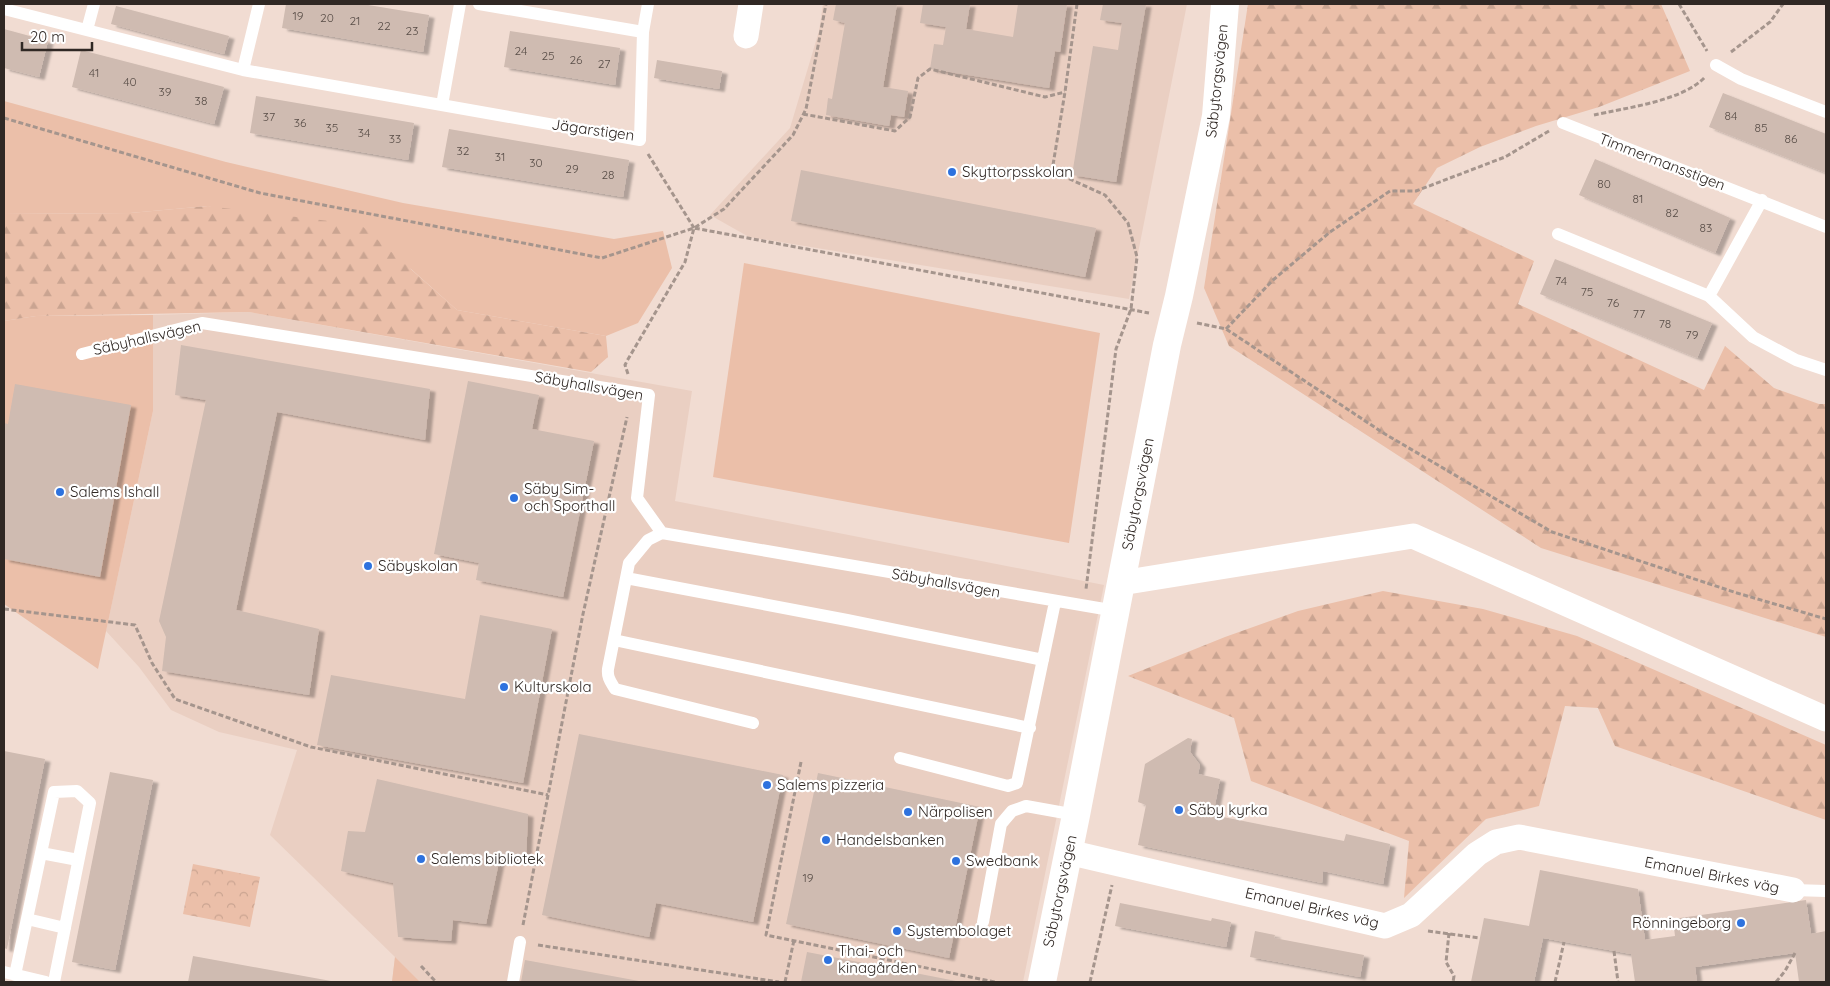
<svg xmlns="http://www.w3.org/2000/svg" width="1830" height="986" viewBox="0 0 1830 986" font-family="Quicksand,sans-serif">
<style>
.built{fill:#eacfc2}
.grass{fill:#ebbfa9}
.forest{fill:url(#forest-firs)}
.park{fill:url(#park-crowns)}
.building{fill:#cfbbb1;filter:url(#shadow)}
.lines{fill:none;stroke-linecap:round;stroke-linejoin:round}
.path{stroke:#a5958d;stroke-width:3;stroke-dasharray:5 2.5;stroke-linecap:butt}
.service{stroke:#fff;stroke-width:12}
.minor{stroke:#fff;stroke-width:25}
.tertiary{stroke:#fff;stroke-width:28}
.poi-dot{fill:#2e72de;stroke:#fff;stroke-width:2}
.labels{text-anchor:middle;stroke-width:4.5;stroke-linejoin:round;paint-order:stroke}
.number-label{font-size:12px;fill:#584d47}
.street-label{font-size:15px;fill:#302824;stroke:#fff}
.poi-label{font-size:15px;fill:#302824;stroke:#fff;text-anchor:start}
</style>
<defs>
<pattern id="forest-firs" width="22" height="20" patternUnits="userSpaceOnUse" patternTransform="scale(1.25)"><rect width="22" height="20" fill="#ebbfa9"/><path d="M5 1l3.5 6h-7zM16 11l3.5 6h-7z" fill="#caa491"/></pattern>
<pattern id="park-crowns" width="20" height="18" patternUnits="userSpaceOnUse" patternTransform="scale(1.25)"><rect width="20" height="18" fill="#ebbfa9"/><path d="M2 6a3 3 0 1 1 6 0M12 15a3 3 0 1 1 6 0" fill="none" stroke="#caa491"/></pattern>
<filter id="shadow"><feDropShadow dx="5.5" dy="3" stdDeviation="1" flood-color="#0004"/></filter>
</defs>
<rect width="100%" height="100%" fill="#f1dcd2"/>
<path class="built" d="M823,4H1187L1129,299L749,237L710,215L790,128L819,31Z
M249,312L692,391L675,501L1104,585L1023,982H392L395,957L270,835L297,750L219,732L171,710L139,667L106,631L153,411V315Z"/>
<path class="grass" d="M4,101L226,162L403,203L614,239L663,231L672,268L638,323L606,336L457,310L411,269L208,206L130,213L4,214Z
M744,263L1100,333L1069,543L713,477Z
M153,315V411L98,669L4,604V321L36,316Z
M395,957L420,982H392Z"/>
<path class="forest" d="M1248,4H1661L1690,71L1599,107L1536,126L1480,147L1437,168L1413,204L1534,261L1518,304L1704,390L1725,346L1774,388L1819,404H1826V637L1541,548L1229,346L1204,288Z
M208,206L361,225L457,310L606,336L608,357L591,372L249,312L36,316L4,321V214L130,213Z
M1383,591L1483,609L1577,636L1826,745V820L1615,746L1598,708L1565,706L1539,806L1486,819L1404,898L1409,841L1251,781L1234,718L1128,676L1225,637L1298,611Z"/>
<path class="park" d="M193,864L260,877L250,927L183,914Z"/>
<path class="building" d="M286,4H362L429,15L423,52L282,28Z
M836,4H897L883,87L908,91L904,117L891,115L889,126L826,115L828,98L832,99L845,23L833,20Z
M923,4H970L966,29L1013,37L1018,4H1067L1060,52L1055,51L1049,88L930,69L934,44L943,45L946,27L920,23Z
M1103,4H1146L1116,182L1072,175L1093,46L1118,50L1122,23L1100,20Z
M116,6L229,36L224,54L111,24Z
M4,29L48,41L39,77L4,68Z
M510,31L620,48L615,85L504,67Z
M81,50L224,87L214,124L72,87Z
M657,60L722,71L719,89L654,78Z
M1723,93L1826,134V173L1709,127Z
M256,96L414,123L408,160L250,133Z
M449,129L629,160L623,197L442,167Z
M1595,159L1730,218L1715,253L1579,195Z
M801,170L1096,228L1085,277L791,221Z
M1555,259L1712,323L1697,358L1540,294Z
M181,345L430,389L425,440L277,412L236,610L319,629L309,695L162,671L166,637L159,621L206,400L175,395Z
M468,381L539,395L532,429L594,441L563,597L476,580L479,563L434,554Z
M15,384L131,405L100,577L4,559V423L8,424Z
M480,615L552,629L523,783L317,745L331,675L465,699Z
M579,734L783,775L753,922L656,903L649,937L542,915Z
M1188,738L1192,739L1190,752L1200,765L1198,774L1220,779L1213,815L1344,841L1346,834L1390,844L1383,884L1323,871L1322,883L1138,845L1146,805L1138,802L1145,764Z
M4,751L45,759L7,949L4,948Z
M110,772L153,780L115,970L72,962Z
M818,773L980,807L949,958L786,924Z
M377,779L528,814L526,861L500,857L486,924L453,920L451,941L398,937L393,883L341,871L348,831L365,832Z
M1540,870L1638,889L1645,940L1675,936L1673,919L1806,900L1811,934L1826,931V982H1799L1795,953L1695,967L1697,982H1635L1631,954L1543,938L1534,982H1471L1484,918L1529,926Z
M1120,903L1211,921L1212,918L1231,922L1226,947L1115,926Z
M1255,931L1275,935L1274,938L1364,955L1360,977L1250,957Z
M807,952L956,981V982H801Z
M193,956L331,981V982H188Z
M525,960L639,981V982H521Z"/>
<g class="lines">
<path class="path" d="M1077,4L1065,92L1052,171L1105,195L1128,223L1137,257L1131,309L1116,349L1086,589
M1679,4L1707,51
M1731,52L1770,22L1783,4
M803,114L895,131L910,117L918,78L930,69L1045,97L1065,92
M1594,115C1625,108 1683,101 1705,77
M4,118L260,193L602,258L694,228L1149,313
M648,154L694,228
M1197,323L1226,329L1385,434L1552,532L1737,593L1826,619
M1226,329L1273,280L1330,232L1390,191H1416L1505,157L1549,131
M628,374L625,365L627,361L685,262L694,228L724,209L793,135L806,109L826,4
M4,609L135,625L152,663L175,699L311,747L548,795
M801,762L766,935L995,982
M523,925L583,614L627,417
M1428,931L1480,938
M1449,933L1446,962L1454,976L1453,982
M538,945L779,982
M1614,951L1618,982
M421,966L436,982
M785,982L794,940
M1090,982L1112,885
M1555,982L1564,942
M1776,982L1785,971L1795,953"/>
<path class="service" d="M479,4L643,32
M4,9L243,70L640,140L643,32L648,4
M87,30L94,4
M1716,65L1741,79L1826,112
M243,70L259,4
M442,105L460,4
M1563,123L1826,227
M1558,234L1709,296L1762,200
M1709,296L1753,337L1796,360L1826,370
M82,354L202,323L649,395L637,498L662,533L1116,611
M662,533L648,540L629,563L608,669C607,678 611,682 615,689L753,723
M626,578L847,620L1043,660
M614,640L1030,728
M900,758L1008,786L1017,783L1055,602
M41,853L78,860
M1793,890L1826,891
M27,919L65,928
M983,922L1001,824L1012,811L1026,806L1076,815
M4,972L46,982
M15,975L54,792L77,791L90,803L54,982
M513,982L520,942"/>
<path class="minor" d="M746,36L751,4
M1121,583L1413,536L1826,719
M1068,852L1385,926L1411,915L1477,854L1496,842L1519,837L1793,890"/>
<path class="tertiary" d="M1042,982L1076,815L1167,345L1179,296L1216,116L1225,4"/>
</g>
<g class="poi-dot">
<circle cx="952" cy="172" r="5"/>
<circle cx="60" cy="492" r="5"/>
<circle cx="514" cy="498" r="5"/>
<circle cx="368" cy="566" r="5"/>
<circle cx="504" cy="687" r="5"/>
<circle cx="767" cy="785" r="5"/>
<circle cx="1179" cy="810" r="5"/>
<circle cx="908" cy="812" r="5"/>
<circle cx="826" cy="840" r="5"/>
<circle cx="421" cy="859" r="5"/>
<circle cx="956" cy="861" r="5"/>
<circle cx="1741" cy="923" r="5"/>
<circle cx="897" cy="931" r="5"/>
<circle cx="828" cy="960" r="5"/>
</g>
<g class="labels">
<g class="number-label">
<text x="298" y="20">19</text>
<text x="327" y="22">20</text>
<text x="355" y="25">21</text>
<text x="384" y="30">22</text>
<text x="412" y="35">23</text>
<text x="521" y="55">24</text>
<text x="548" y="60">25</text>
<text x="576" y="64">26</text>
<text x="604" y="68">27</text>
<text x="94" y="77">41</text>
<text x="130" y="86">40</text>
<text x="165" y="96">39</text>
<text x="201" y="105">38</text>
<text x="1731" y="120">84</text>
<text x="269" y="121">37</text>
<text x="300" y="127">36</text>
<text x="332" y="132">35</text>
<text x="1761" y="132">85</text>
<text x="364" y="137">34</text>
<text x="395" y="143">33</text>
<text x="1791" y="143">86</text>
<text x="463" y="155">32</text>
<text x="500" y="161">31</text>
<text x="536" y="167">30</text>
<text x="572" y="173">29</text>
<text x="608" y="179">28</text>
<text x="1604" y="188">80</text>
<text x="1638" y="203">81</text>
<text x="1672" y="217">82</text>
<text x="1706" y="232">83</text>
<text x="1561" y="285">74</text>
<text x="1587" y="296">75</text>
<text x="1613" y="307">76</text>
<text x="1639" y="318">77</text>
<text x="1665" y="328">78</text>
<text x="1692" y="339">79</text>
<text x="808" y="882">19</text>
</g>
<g class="street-label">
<text transform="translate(1217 81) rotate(-84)" y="5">Säbytorgsvägen</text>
<text transform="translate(593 130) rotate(8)" y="5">Jägarstigen</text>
<text transform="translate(1662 162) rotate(21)" y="5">Timmermansstigen</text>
<text transform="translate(147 338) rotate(-13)" y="5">Säbyhallsvägen</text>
<text transform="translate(589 386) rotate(10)" y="5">Säbyhallsvägen</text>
<text transform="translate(1138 494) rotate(-79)" y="5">Säbytorgsvägen</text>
<text transform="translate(946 583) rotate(10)" y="5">Säbyhallsvägen</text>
<text transform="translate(1712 875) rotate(11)" y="5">Emanuel Birkes väg</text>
<text transform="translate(1060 891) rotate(-78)" y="5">Säbytorgsvägen</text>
<text transform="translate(1312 908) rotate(13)" y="5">Emanuel Birkes väg</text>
</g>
<g class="poi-label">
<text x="962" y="177">Skyttorpsskolan</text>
<text x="524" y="494">Säby Sim-<tspan x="524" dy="17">och Sporthall</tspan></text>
<text x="70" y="497">Salems Ishall</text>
<text x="378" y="571">Säbyskolan</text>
<text x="514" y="692">Kulturskola</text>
<text x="777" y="790">Salems pizzeria</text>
<text x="1189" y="815">Säby kyrka</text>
<text x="918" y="817">Närpolisen</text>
<text x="836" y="845">Handelsbanken</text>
<text x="431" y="864">Salems bibliotek</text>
<text x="966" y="866">Swedbank</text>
<text x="1731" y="928" text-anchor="end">Rönningeborg</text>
<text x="907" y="936">Systembolaget</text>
<text x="838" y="956">Thai- och<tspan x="838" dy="17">kinagården</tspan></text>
</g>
</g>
<rect width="1830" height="986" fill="none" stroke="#302824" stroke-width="10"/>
<path d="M22 42v8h70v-8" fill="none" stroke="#302824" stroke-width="2.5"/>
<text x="30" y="42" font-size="15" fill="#302824" stroke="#ffffff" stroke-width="4" paint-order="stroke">20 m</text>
</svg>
